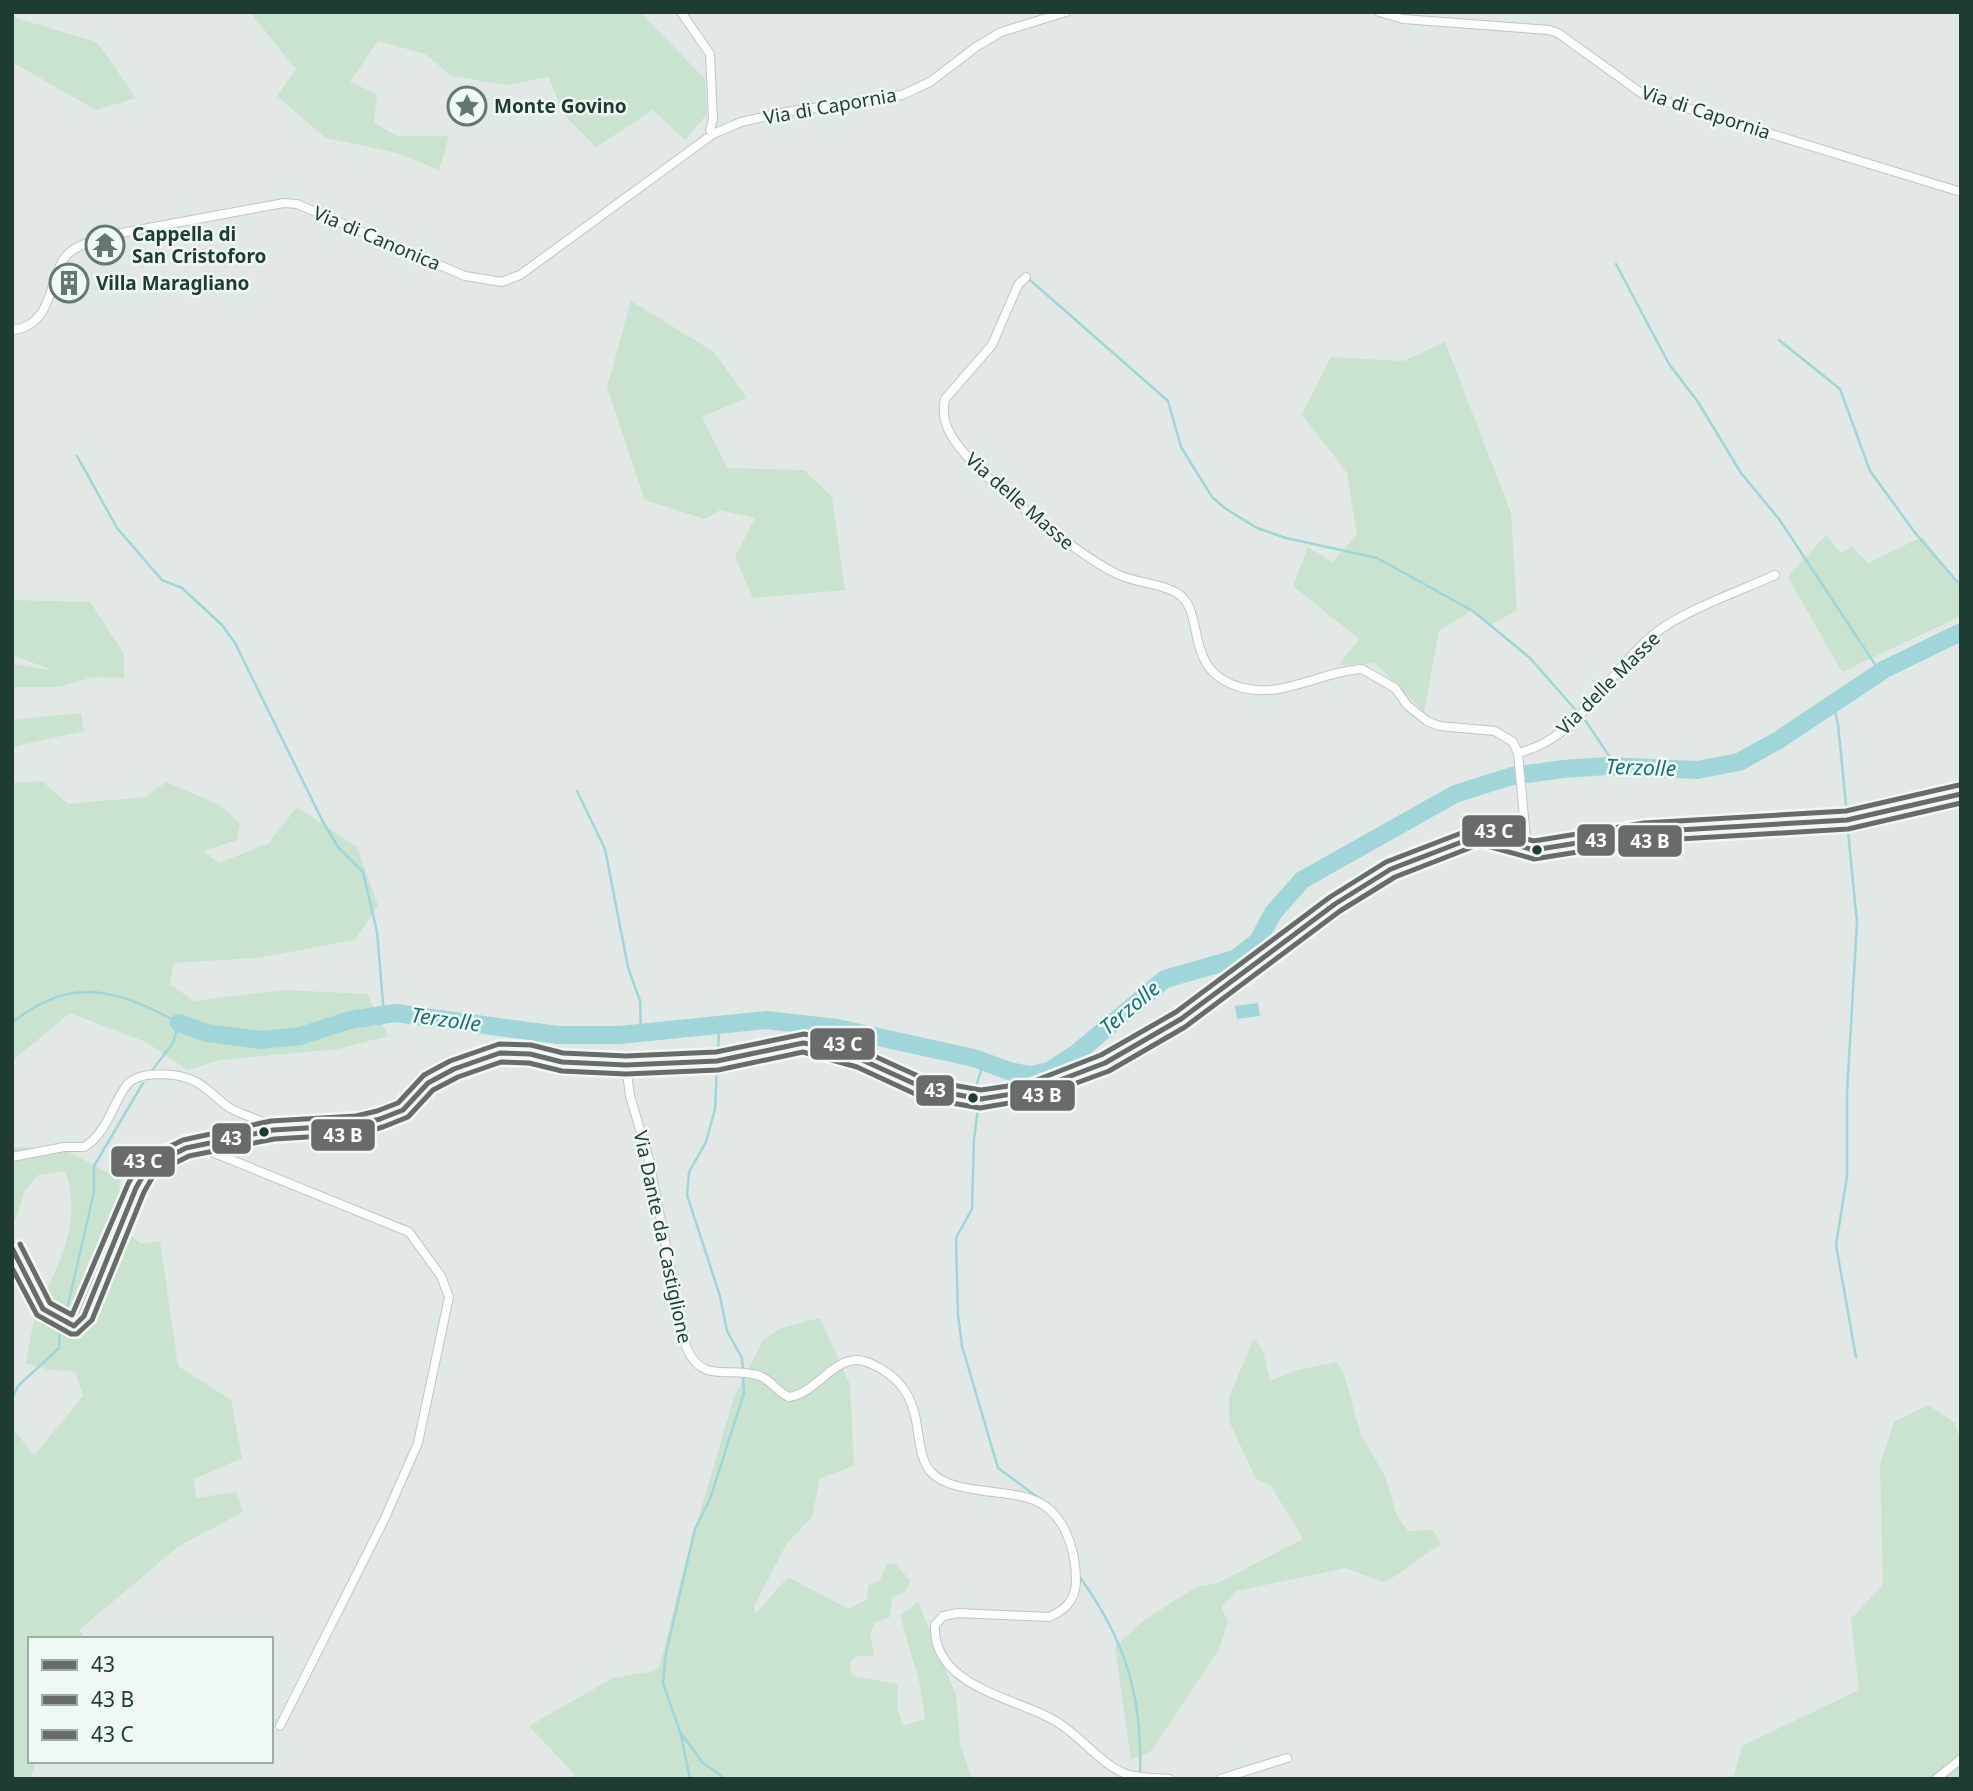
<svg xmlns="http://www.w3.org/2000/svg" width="1973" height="1791" viewBox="0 0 1973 1791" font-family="'Noto Sans',sans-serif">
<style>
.green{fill:#cae2d0}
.water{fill:#a0d6d9}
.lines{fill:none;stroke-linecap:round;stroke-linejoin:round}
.stream{stroke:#a0d6d9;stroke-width:2.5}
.river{stroke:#a0d6d9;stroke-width:18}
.street-casing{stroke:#bfc5c2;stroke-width:10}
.secondary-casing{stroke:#bdc6c2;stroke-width:13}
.street{stroke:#fbfcfb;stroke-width:8}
.secondary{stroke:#fbfcfb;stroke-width:10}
.bus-1-casing{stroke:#eff8f3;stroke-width:10}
.bus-2-casing{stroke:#eff8f3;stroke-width:10}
.bus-3-casing{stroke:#eff8f3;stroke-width:10}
.bus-1{stroke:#696a6a;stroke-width:5}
.bus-2{stroke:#696a6a;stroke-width:5}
.bus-3{stroke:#696a6a;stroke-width:5}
.bus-dot{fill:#1f3c32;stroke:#eff8f3;stroke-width:2.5}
.labels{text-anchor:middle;stroke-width:5;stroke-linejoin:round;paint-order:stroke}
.poi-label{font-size:19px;font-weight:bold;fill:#1f3c32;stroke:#eff8f3;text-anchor:start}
.street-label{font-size:19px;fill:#1f3c32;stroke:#eff8f3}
.water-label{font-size:21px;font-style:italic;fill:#16717a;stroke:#eff8f3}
.line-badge{stroke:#eff8f3;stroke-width:2.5}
.badge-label{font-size:19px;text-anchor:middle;font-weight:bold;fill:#fff}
</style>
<rect width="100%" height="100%" fill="#e2e8e5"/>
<path class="green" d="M12,12L16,18L97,42L136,98L96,110L12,62Z
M250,12H640L705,79L707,114L685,140L653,110L596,147L563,114L549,77L506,85L452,76L425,54L378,41L350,82L377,94L374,122L396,136H449L439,170L398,153L326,138L277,96L296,69Z
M631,301L714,352L747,398L702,417L727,468L804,470L832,497L845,590L753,598L735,557L755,518L720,510L705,519L645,500L607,387Z
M1445,342L1511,513L1517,610L1489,626L1474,609L1439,631L1424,712L1375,663L1339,665L1359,639L1293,586L1308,547L1332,562L1357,535L1347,473L1302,414L1331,357L1403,361Z
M1826,535L1841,553L1852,546L1868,563L1922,537L1961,585V616L1842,672L1788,577Z
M12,600L90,602L124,654V678L93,677L59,687H12V664L52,670L12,655Z
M81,713L84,731L12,747V720Z
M42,781L68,804L145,797L166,782L220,805L240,824L237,840L203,851L219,863L269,843L297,807L357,847L378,905L355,940L257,958L174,963L170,984L194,1001L283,990L367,994L388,1036L338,1049L220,1060L188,1070L146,1042L70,1013L12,1061V783Z
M12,1147L63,1149L120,1179L119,1225L141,1244L160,1241L178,1366L231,1400L242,1458L194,1479L196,1498L236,1492L243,1512L179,1546L79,1630L86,1639H30V1761H36L30,1779H12V1427L34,1456L83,1396L75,1371L50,1370L26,1363C29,1348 31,1330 36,1315C56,1267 84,1225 65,1171L38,1175L24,1192L16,1220H12Z
M820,1318L850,1385L854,1466L820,1478L812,1517L787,1543L754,1606L755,1614L788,1577L848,1609L867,1599L868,1586L880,1580L887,1563L895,1564L911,1581L905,1591L892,1598L890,1617L876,1622L870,1633L874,1656H856L850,1664L852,1676L898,1684L897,1708L903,1726L925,1719L920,1685L900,1615L918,1602L956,1695L960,1744L972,1779H571L574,1774L529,1726L613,1678L655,1671L660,1665L683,1571L734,1397L763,1340L781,1328Z
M1254,1338L1263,1351L1270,1381L1297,1370L1337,1362L1344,1374L1361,1435L1385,1476L1397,1516L1408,1531L1433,1530L1441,1544C1421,1556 1405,1572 1384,1582L1345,1568L1237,1591L1221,1607L1228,1621L1219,1649L1151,1751L1131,1760L1115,1647L1143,1621L1196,1587L1218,1583L1303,1539L1271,1486L1256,1479L1229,1421V1398Z
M1928,1405L1955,1423L1961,1445V1779H1733L1742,1746L1859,1690L1851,1619L1883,1585L1880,1465L1894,1422Z"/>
<path class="water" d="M1258,1003L1260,1016L1237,1019L1235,1006Z"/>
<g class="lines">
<path class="stream" d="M1616,264L1669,364L1698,402L1741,473L1779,519L1880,672
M1030,280L1168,401L1181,447L1212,497L1226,509L1257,528L1286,538L1377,558L1473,611L1530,658L1587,723L1616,766
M1779,340L1840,389L1870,471L1916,534L1961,586
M77,456L117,528L162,580L182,588L222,625L235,643L322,820L338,847L363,872L377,932L384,1015
M1833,704L1838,724L1847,815
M577,791L605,849L628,967L640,1001L641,1033
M1847,822L1857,922L1847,1093V1176L1836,1245L1856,1357
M12,1023C71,974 118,990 179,1023L173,1043L150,1073
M718,1051L719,1025
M717,1065L715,1109L706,1142L689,1172L687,1195L720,1296L727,1331L742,1358L743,1370
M979,1094L977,1083L984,1062
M979,1101L974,1139L972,1209L956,1238L958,1315L962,1346L998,1468L1051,1507
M65,1318L94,1192V1166L143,1083
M12,1399L18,1386L59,1348L60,1329
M1079,1576C1125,1639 1143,1697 1140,1775
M681,1735L690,1779
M726,1779L703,1763L680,1732L663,1683L666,1653L695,1529L710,1499L744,1393L743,1376"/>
<path class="river" d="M179,1023L207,1033L261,1040L300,1036L350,1020L395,1013L558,1035H620L766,1020L837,1028L974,1058L1009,1071L1031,1075L1049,1071L1078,1052L1165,979L1235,959L1258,941L1273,913L1302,880L1455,794L1512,776L1563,769L1607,766L1697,770L1739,762L1777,741L1885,669L1961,632"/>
<defs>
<path id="street" d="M681,12L710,54L713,119L710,130L713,134
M1379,12L1403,19L1549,30L1558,33L1644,95L1961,192
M1026,277L1018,285L992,345L945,399C942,412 944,423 951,435C972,472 1077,555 1117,574C1135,583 1161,583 1177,593C1208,612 1180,672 1243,688C1285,698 1322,671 1362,669L1395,688L1407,705L1427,721L1439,726L1495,731L1513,742L1518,753L1527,850
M12,330C54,326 49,277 65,257C74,246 93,241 105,236L284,203L297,204L465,276L502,282L520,275L713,134L741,122L786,112L902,95L930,82L976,47L1001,32L1066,12
M1518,753C1582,738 1609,668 1658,631C1688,609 1740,591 1775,575
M626,1065L630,1096L648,1156L686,1347C703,1385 726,1366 757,1375C770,1378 777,1392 789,1397C817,1394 837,1350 867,1362C937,1390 905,1450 934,1475C946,1485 964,1488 979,1490C995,1493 1015,1493 1031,1499C1065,1510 1076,1551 1076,1582C1075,1601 1065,1610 1049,1617L958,1613L943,1616L935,1625C932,1685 1011,1697 1052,1719C1079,1733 1098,1763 1126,1774C1139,1779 1155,1777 1169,1779
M197,1146L409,1232L441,1276L449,1297L418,1443L384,1520L280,1726
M12,1157L64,1147H84C107,1133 111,1107 126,1086C137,1070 176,1073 192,1080C205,1085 216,1098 227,1106C238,1115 268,1120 273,1130
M1220,1779L1287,1758
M1936,1779L1961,1759"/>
<path id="secondary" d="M12,1248L43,1309L74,1326L84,1316L136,1188L145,1172L156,1163L186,1148L273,1130L357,1125L380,1119L403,1110L428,1083L454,1069L500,1053L530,1054L562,1062L626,1065L717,1061L803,1043L823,1046L860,1059L926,1089L981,1099L1031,1091L1105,1063L1181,1019L1335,904L1391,869L1460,842L1480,835L1534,850L1645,832L1847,820L1961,794"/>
</defs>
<use href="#street" class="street-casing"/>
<use href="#secondary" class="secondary-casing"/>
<use href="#street" class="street"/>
<use href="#secondary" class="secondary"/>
<defs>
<path id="bus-1" d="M12,1248L43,1309L74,1326L84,1316L136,1188L145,1172L156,1163L186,1148L273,1130L357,1125L380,1119L403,1110L428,1083L454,1069L500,1053L530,1054L562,1062L626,1065L717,1061L803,1043L823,1046L860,1059L926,1089L981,1099L1031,1091L1105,1063L1181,1019L1335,904L1391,869L1480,835L1534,850L1645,832L1847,820L1961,794"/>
<path id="bus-2" d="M12,1268L37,1315L71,1334H77L92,1320L144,1192L152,1178L161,1170L189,1156L274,1139L358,1134L383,1127L408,1117L433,1090L458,1077L501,1062L529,1063L562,1071L626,1074L718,1070L803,1052L857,1067L924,1098L980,1108L1033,1099L1109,1071L1185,1027L1340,911L1395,877L1480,844L1534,859L1646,841L1848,829L1961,803"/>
<path id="bus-3" d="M20,1244L50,1303L72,1315L128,1184L138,1166L150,1156L183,1140L271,1121L356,1116L377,1111L398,1103L424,1075L450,1061L499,1044L531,1045L563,1053L626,1056L716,1052L804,1034L825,1038L863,1051L929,1081L981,1090L1029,1083L1101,1055L1176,1012L1330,897L1386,862L1477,827L1534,841L1644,823L1846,811L1959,785"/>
</defs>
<use href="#bus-1" class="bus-1-casing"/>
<use href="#bus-2" class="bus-2-casing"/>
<use href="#bus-3" class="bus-3-casing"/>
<use href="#bus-1" class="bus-1"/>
<use href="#bus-2" class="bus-2"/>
<use href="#bus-3" class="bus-3"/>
</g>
<defs>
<symbol id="sight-ring" viewBox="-11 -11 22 22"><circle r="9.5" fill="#eff8f3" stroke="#637871" stroke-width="1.5"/><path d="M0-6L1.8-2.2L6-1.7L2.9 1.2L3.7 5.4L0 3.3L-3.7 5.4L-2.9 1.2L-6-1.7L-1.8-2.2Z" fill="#637871"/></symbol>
<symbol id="temple-ring" viewBox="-11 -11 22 22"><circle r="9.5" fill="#eff8f3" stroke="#637871" stroke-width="1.5"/><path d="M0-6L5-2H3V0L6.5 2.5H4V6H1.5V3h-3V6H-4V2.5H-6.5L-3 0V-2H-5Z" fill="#637871"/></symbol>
<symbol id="building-ring" viewBox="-11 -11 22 22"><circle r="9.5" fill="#eff8f3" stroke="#637871" stroke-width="1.5"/><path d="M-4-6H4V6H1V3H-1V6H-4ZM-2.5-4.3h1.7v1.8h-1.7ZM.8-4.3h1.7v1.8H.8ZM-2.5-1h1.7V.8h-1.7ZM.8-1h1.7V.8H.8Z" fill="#637871"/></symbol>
</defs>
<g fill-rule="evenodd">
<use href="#sight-ring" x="445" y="84" width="44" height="44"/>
<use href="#temple-ring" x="83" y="223" width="44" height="44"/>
<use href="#building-ring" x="47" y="261" width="44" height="44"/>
</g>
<g class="bus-dot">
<circle cx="1537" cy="850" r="6"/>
<circle cx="973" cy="1098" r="6"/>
<circle cx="264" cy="1132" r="6"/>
</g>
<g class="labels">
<g class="poi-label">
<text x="494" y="113">Monte Govino</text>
<text x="132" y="241">Cappella di<tspan x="132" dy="22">San Cristoforo</tspan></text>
<text x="96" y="290">Villa Maragliano</text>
</g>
<g class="street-label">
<text transform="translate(830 106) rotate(-10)" y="7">Via di Capornia</text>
<text transform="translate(1706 112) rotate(18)" y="7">Via di Capornia</text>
<text transform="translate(377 238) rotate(23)" y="7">Via di Canonica</text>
<text transform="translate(1020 501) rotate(41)" y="7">Via delle Masse</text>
<text transform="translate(1608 683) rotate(-45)" y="7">Via delle Masse</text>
<text transform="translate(663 1237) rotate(78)" y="7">Via Dante da Castiglione</text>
</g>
<g class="water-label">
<text transform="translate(1641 768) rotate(2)" y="7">Terzolle</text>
<text transform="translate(1130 1008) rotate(-40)" y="7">Terzolle</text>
<text transform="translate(446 1020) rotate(8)" y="7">Terzolle</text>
</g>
</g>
<g class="line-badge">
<rect x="1461" y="814" width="66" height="34" rx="7" fill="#696a6a"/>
<rect x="1576" y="823" width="40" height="34" rx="7" fill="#696a6a"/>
<rect x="1617" y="824" width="66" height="34" rx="7" fill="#696a6a"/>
<rect x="809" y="1027" width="67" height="34" rx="7" fill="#696a6a"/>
<rect x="915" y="1074" width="40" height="33" rx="7" fill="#696a6a"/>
<rect x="1009" y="1079" width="67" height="33" rx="7" fill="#696a6a"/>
<rect x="310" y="1118" width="66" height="34" rx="7" fill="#696a6a"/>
<rect x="211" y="1122" width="41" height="33" rx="7" fill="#696a6a"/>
<rect x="110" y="1145" width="66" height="33" rx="7" fill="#696a6a"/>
</g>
<g class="badge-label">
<text x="1494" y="838">43 C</text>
<text x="1596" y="847">43</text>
<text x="1650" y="848">43 B</text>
<text x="843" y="1051">43 C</text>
<text x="935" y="1097">43</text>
<text x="1042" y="1102">43 B</text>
<text x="343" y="1142">43 B</text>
<text x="231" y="1145">43</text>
<text x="143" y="1168">43 C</text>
</g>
<rect width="1973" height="1791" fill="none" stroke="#1f3c32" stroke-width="28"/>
<rect x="28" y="1637" width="245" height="126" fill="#eff8f3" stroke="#9cada6" stroke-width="2"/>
<rect x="42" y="1660" width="35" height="10" fill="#696a6a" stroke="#9cada6" stroke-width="2"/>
<text x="91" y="1672" font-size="21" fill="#1f3c32">43</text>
<rect x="42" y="1695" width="35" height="10" fill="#696a6a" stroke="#9cada6" stroke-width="2"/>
<text x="91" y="1707" font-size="21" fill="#1f3c32">43 B</text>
<rect x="42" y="1730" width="35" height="10" fill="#696a6a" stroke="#9cada6" stroke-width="2"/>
<text x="91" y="1742" font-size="21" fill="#1f3c32">43 C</text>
</svg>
